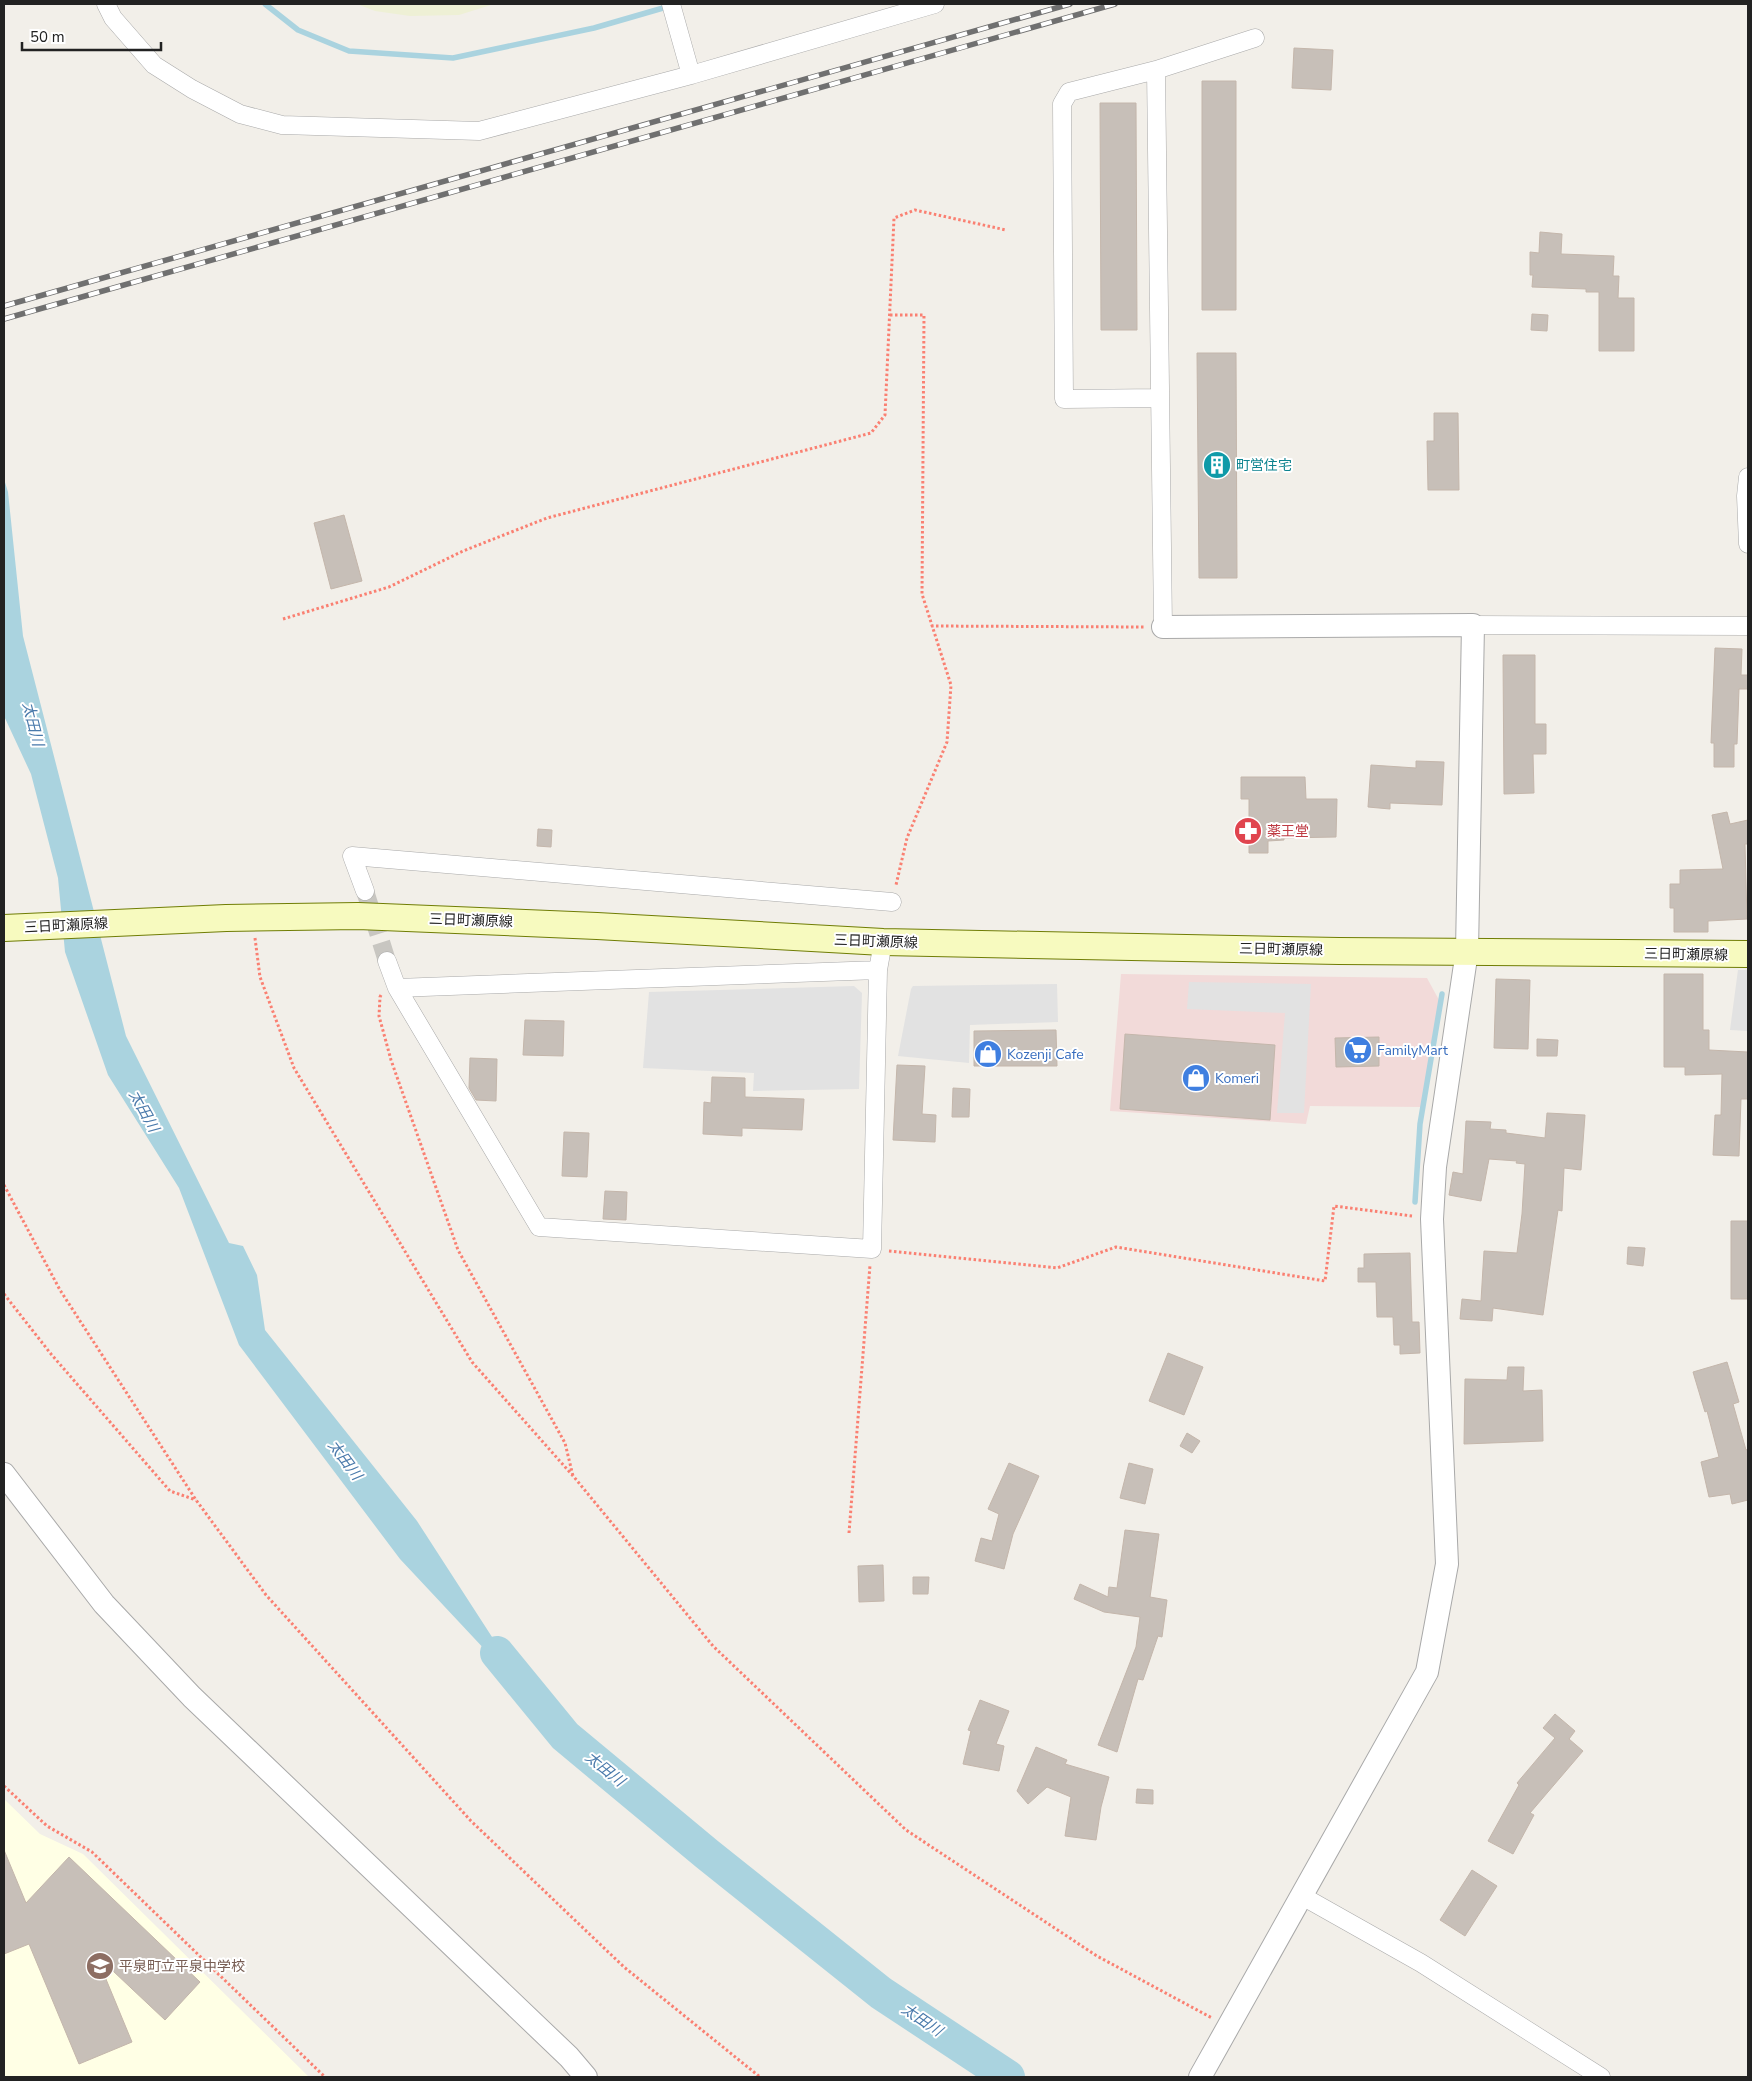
<svg xmlns="http://www.w3.org/2000/svg" width="1752" height="2081" viewBox="0 0 1752 2081" font-family="'Nunito Sans','Noto Sans JP',sans-serif">
<style>
.commercial{fill:#f2dad9}
.education{fill:#ffffe5}
.farmland{fill:#eef0d5}
.parking{fill:#e2e2e2}
.water{fill:#aad3df}
.lines{fill:none;stroke-linecap:round;stroke-linejoin:round}
.stream{stroke:#aad3df;stroke-width:5.5}
.river{stroke:#aad3df;stroke-width:34}
.building{fill:#c7bfb8;stroke:#c4b6ab}
.minor-tunnel{stroke:#c8c6c1;stroke-width:18;stroke-dasharray:18 9;stroke-linecap:butt}
.minor-casing{stroke:#a9a9a9;stroke-width:19}
.tertiary-casing{stroke:#a9a9a9;stroke-width:24}
.secondary-casing{stroke:#707d05;stroke-width:28}
.path{stroke:#fa8072;stroke-width:3;stroke-dasharray:2.5 2.5;stroke-linecap:butt}
.minor{stroke:#fff;stroke-width:18}
.tertiary{stroke:#fff;stroke-width:22}
.secondary{stroke:#f7fabf;stroke-width:26}
.rail-casing{stroke:#707070;stroke-width:5.5}
.rail{stroke:#fff;stroke-width:4;stroke-dasharray:11;stroke-linecap:butt}
.labels{text-anchor:middle;stroke-width:4;stroke-linejoin:round;paint-order:stroke}
.culture-label{font-size:14px;fill:#0d838f;stroke:#fff;text-anchor:start}
.health-label{font-size:14px;fill:#be3a42;stroke:#fff;text-anchor:start}
.street-label{font-size:14px;fill:#222;stroke:#fff}
.shop-label{font-size:14px;fill:#366cbe;stroke:#fff;text-anchor:start}
.education-label{font-size:14px;fill:#785e54;stroke:#fff;text-anchor:start}
.water-label{font-size:15px;font-style:italic;fill:#4a7aab;stroke:#fff}
</style>
<rect width="100%" height="100%" fill="#f2efe9"/>
<path class="commercial" d="M1121,974L1427,978L1439,1000L1422,1107L1310,1106L1306,1124L1110,1111Z"/>
<path class="education" d="M4,1799L40,1834L83,1854L309,2077H4Z"/>
<path class="farmland" d="M357,4H494L459,15L410,16L375,11Z"/>
<path class="parking" d="M1738,970H1748V1031L1730,1030Z
M1189,982L1311,984L1304,1113H1277L1285,1013L1187,1009Z
M1057,984L1058,1022L970,1025L969,1063L898,1056L911,989L913,986Z
M854,986L862,993L859,1089L753,1091L754,1073L643,1068L649,992Z"/>
<path class="water" d="M4,479L8,492L23,636L126,1036L229,1243L243,1246L257,1275L265,1330L417,1521L534,1702L400,1559L239,1345L179,1188L108,1075L65,952L58,878L31,774L4,716Z"/>
<g class="lines">
<path class="stream" d="M265,4L298,30L349,51L453,58L594,28L670,6
M1415,1202L1420,1124L1442,994"/>
<path class="river" d="M497,1653L565,1736L707,1854L881,1993L1008,2077"/>
</g>
<path class="building" d="M1294,48L1333,50L1331,90L1292,88Z
M1202,81H1236V310H1202Z
M1100,103H1136L1137,330H1101Z
M1540,232L1562,234L1561,254L1614,256L1613,276H1619L1618,298H1634V351H1599V292H1586V289L1532,287L1533,275H1530V252L1539,253Z
M1532,314L1548,315L1547,331L1531,330Z
M1197,353H1236L1237,578H1199Z
M1434,413H1458L1459,490H1428L1427,441H1434Z
M344,515L362,581L331,589L314,523Z
M1715,648L1742,649L1741,675H1748V689H1739L1737,744H1734V767H1714V743H1711Z
M1503,655H1535V724H1546V754H1533L1534,793L1504,794Z
M1416,761L1444,762L1442,805L1390,803V809L1368,807L1371,765L1416,768Z
M1241,777H1305L1306,799H1337L1336,837L1284,838V840L1268,841V853H1249V799H1241Z
M1727,812L1730,824L1748,820V844H1745L1747,919L1708,921V932H1674V908H1670V884H1680V870L1723,869L1712,815Z
M538,829L552,830L551,847L537,846Z
M1664,974H1703V1030H1709V1050L1748,1052V1099H1741L1739,1156L1713,1155L1715,1115H1721L1722,1074L1685,1075V1067H1664Z
M1496,979L1530,980L1528,1049L1494,1048Z
M525,1020L564,1021L563,1056L523,1055Z
M1056,1030L1057,1066H974V1031Z
M1125,1034L1275,1045L1270,1120L1120,1109Z
M1379,1037V1066L1336,1067L1335,1038Z
M1537,1039L1558,1040L1557,1056H1537Z
M470,1058L497,1059L496,1101L476,1100L469,1088Z
M897,1065L925,1066L922,1114L936,1115L935,1142L893,1140Z
M712,1077L745,1078V1097L804,1099L802,1130L742,1128V1136L703,1134L704,1102L711,1103Z
M953,1088L970,1089L969,1117H952Z
M1547,1113L1585,1115L1581,1170L1564,1168L1562,1211L1558,1210L1543,1315L1493,1308L1492,1321L1460,1319L1462,1299L1481,1301L1484,1251L1517,1253L1522,1214L1525,1164L1516,1163L1517,1161L1489,1159L1481,1201L1449,1195L1453,1172L1463,1174L1466,1121L1491,1122L1490,1129L1506,1130V1133L1545,1138Z
M564,1132L589,1133L587,1177L562,1176Z
M605,1191L627,1192L626,1220L603,1219Z
M1731,1221H1748V1299H1731Z
M1628,1247L1645,1248L1643,1266L1627,1264Z
M1410,1253L1412,1322H1419L1420,1353L1400,1354V1345H1394L1393,1317H1377L1376,1282H1358V1268H1364V1254Z
M1168,1353L1203,1367L1184,1415L1149,1401Z
M1727,1362L1739,1402L1733,1404L1746,1450L1748,1449V1500L1732,1504L1730,1494L1709,1497L1701,1462L1719,1457L1707,1411L1705,1412L1693,1372Z
M1508,1367H1524L1523,1391L1542,1390L1543,1441L1464,1444L1465,1379L1507,1380Z
M1187,1433L1200,1441L1192,1453L1180,1446Z
M1009,1463L1039,1476L1013,1534L1004,1569L975,1561L981,1538L992,1541L999,1514L988,1509Z
M1129,1463L1153,1469L1145,1504L1120,1498Z
M1125,1530L1159,1534L1150,1597L1167,1600L1162,1637L1158,1636L1143,1680L1138,1679L1117,1752L1098,1745L1136,1647L1140,1617L1104,1612L1074,1599L1080,1584L1108,1597L1109,1587L1117,1588Z
M883,1565L884,1601L859,1602L858,1566Z
M913,1577H929L928,1594H913Z
M980,1700L1009,1711L996,1744L1004,1746L999,1771L963,1764L971,1731L968,1730Z
M1555,1714L1575,1731L1569,1739L1583,1751L1530,1813L1534,1815L1513,1854L1488,1841L1519,1785L1517,1783L1555,1738L1543,1728Z
M1036,1747L1067,1760L1065,1764L1109,1777L1101,1807L1096,1840L1065,1836L1071,1797L1047,1787L1028,1804L1017,1791Z
M1137,1789L1153,1790V1804L1136,1803Z
M4,1850L26,1903L69,1857L200,1982L165,2020L96,1955L132,2042L79,2064L29,1944L4,1954Z
M1472,1870L1497,1886L1465,1936L1440,1920Z"/>
<g class="lines">
<path class="minor-tunnel" d="M365,891L387,961"/>
<defs>
<path id="minor" d="M106,4L113,18L154,65L192,89L240,114L282,125L479,131L691,75L935,4
M671,4L691,75
M1156,70L1163,627
M1160,398L1064,399L1062,104L1069,92L1156,70L1255,38
M1748,477L1746,496L1748,544
M1473,625L1748,626
M365,891L352,856L892,902
M387,961L397,988L539,1227L872,1249L878,970L883,942
M397,988L878,970
M1302,1896L1421,1963L1601,2077"/>
<path id="tertiary" d="M1163,627L1473,625L1467,951L1435,1167L1432,1219L1447,1564L1427,1672L1200,2077
M4,1474L104,1604L192,1697L569,2057L586,2077"/>
<path id="secondary" d="M4,928L226,918L358,916L597,926L883,942L1339,951L1748,954"/>
</defs>
<use href="#minor" class="minor-casing"/>
<use href="#tertiary" class="tertiary-casing"/>
<use href="#secondary" class="secondary-casing"/>
<path class="path" d="M890,315H924L922,594L951,685L947,742L907,838L896,885
M283,619L389,587L463,551L547,518L871,433L885,415L894,218L915,210L1006,230
M931,626L1145,627
M255,938L260,977L294,1068L472,1362L574,1477L713,1646L906,1830L1097,1956L1212,2018
M381,995L380,997L379,1016L391,1060L458,1250L565,1443L573,1476
M4,1185L60,1290L196,1500L266,1595L471,1821L624,1967L760,2077
M889,1251L1057,1268L1116,1247L1325,1281L1334,1206L1412,1216
M4,1294L51,1354L170,1491L196,1500
M849,1533L870,1265
M4,1786L47,1826L92,1852L325,2077"/>
<use href="#minor" class="minor"/>
<use href="#tertiary" class="tertiary"/>
<use href="#secondary" class="secondary"/>
<defs>
<path id="rail" d="M4,306L1070,4
M4,319L1115,4"/>
</defs>
<use href="#rail" class="rail-casing"/>
<use href="#rail" class="rail"/>
</g>
<defs>
<symbol id="building-disc" viewBox="-11 -11 22 22"><circle r="9.5" fill="#0f9aa8" stroke="#fff"/><path d="M-4-6H4V6H1V3H-1V6H-4ZM-2.5-4.3h1.7v1.8h-1.7ZM.8-4.3h1.7v1.8H.8ZM-2.5-1h1.7V.8h-1.7ZM.8-1h1.7V.8H.8Z" fill="#fff"/></symbol>
<symbol id="pharmacy-disc" viewBox="-11 -11 22 22"><circle r="9.5" fill="#e0444e" stroke="#fff"/><path d="M-2-6h4v4h4v4h-4v4h-4v-4h-4v-4h4Z" fill="#fff"/></symbol>
<symbol id="supermarket-disc" viewBox="-11 -11 22 22"><circle r="9.5" fill="#3f7fe0" stroke="#fff"/><path d="M-6-5.5h2.5l.6 2H6L4.5 2H-2.5L-4.4-4H-6ZM-1.5 3.2a1.3 1.3 0 1 0 .1 0ZM3 3.2a1.3 1.3 0 1 0 .1 0Z" fill="#fff"/></symbol>
<symbol id="shop-disc" viewBox="-11 -11 22 22"><circle r="9.5" fill="#3f7fe0" stroke="#fff"/><path d="M-5-2.5h2.3a2.7 3.5 0 0 1 5.4 0H5L5.5 6h-11ZM-1.5-2.5h3a1.5 2.3 0 0 0-3 0Z" fill="#fff"/></symbol>
<symbol id="school-disc" viewBox="-11 -11 22 22"><circle r="9.5" fill="#8d6e63" stroke="#fff"/><path d="M0-5L7-2L0 1L-7-2ZM-4 1L0 2.5L4 1V4Q0 6-4 4Z" fill="#fff"/></symbol>
</defs>
<g fill-rule="evenodd">
<use href="#building-disc" x="1201" y="449" width="32" height="32"/>
<use href="#pharmacy-disc" x="1232" y="815" width="32" height="32"/>
<use href="#supermarket-disc" x="1342" y="1034" width="32" height="32"/>
<use href="#shop-disc" x="972" y="1038" width="32" height="32"/>
<use href="#shop-disc" x="1180" y="1062" width="32" height="32"/>
<use href="#school-disc" x="84" y="1950" width="32" height="32"/>
</g>
<g class="labels">
<g class="culture-label">
<text x="1236" y="470">町営住宅</text>
</g>
<g class="health-label">
<text x="1267" y="836">薬王堂</text>
</g>
<g class="street-label">
<text transform="translate(471 920) rotate(2)" y="5">三日町瀬原線</text>
<text transform="translate(66 925) rotate(-3)" y="5">三日町瀬原線</text>
<text transform="translate(876 941) rotate(2)" y="5">三日町瀬原線</text>
<text transform="translate(1281 949) rotate(1)" y="5">三日町瀬原線</text>
<text transform="translate(1686 954) rotate(1)" y="5">三日町瀬原線</text>
</g>
<g class="shop-label">
<text x="1377" y="1055">FamilyMart</text>
<text x="1007" y="1059">Kozenji Cafe</text>
<text x="1215" y="1083">Komeri</text>
</g>
<g class="education-label">
<text x="119" y="1971">平泉町立平泉中学校</text>
</g>
<g class="water-label">
<text transform="translate(33 724) rotate(76)" y="5">太田川</text>
<text transform="translate(144 1111) rotate(61)" y="5">太田川</text>
<text transform="translate(345 1460) rotate(53)" y="5">太田川</text>
<text transform="translate(605 1769) rotate(39)" y="5">太田川</text>
<text transform="translate(922 2020) rotate(34)" y="5">太田川</text>
</g>
</g>
<rect width="1752" height="2081" fill="none" stroke="#222222" stroke-width="10"/>
<path d="M22 42v8h139v-8" fill="none" stroke="#222222" stroke-width="2.5"/>
<text x="30" y="42" font-size="15" fill="#222222" stroke="#ffffff" stroke-width="4" paint-order="stroke">50 m</text>
</svg>
